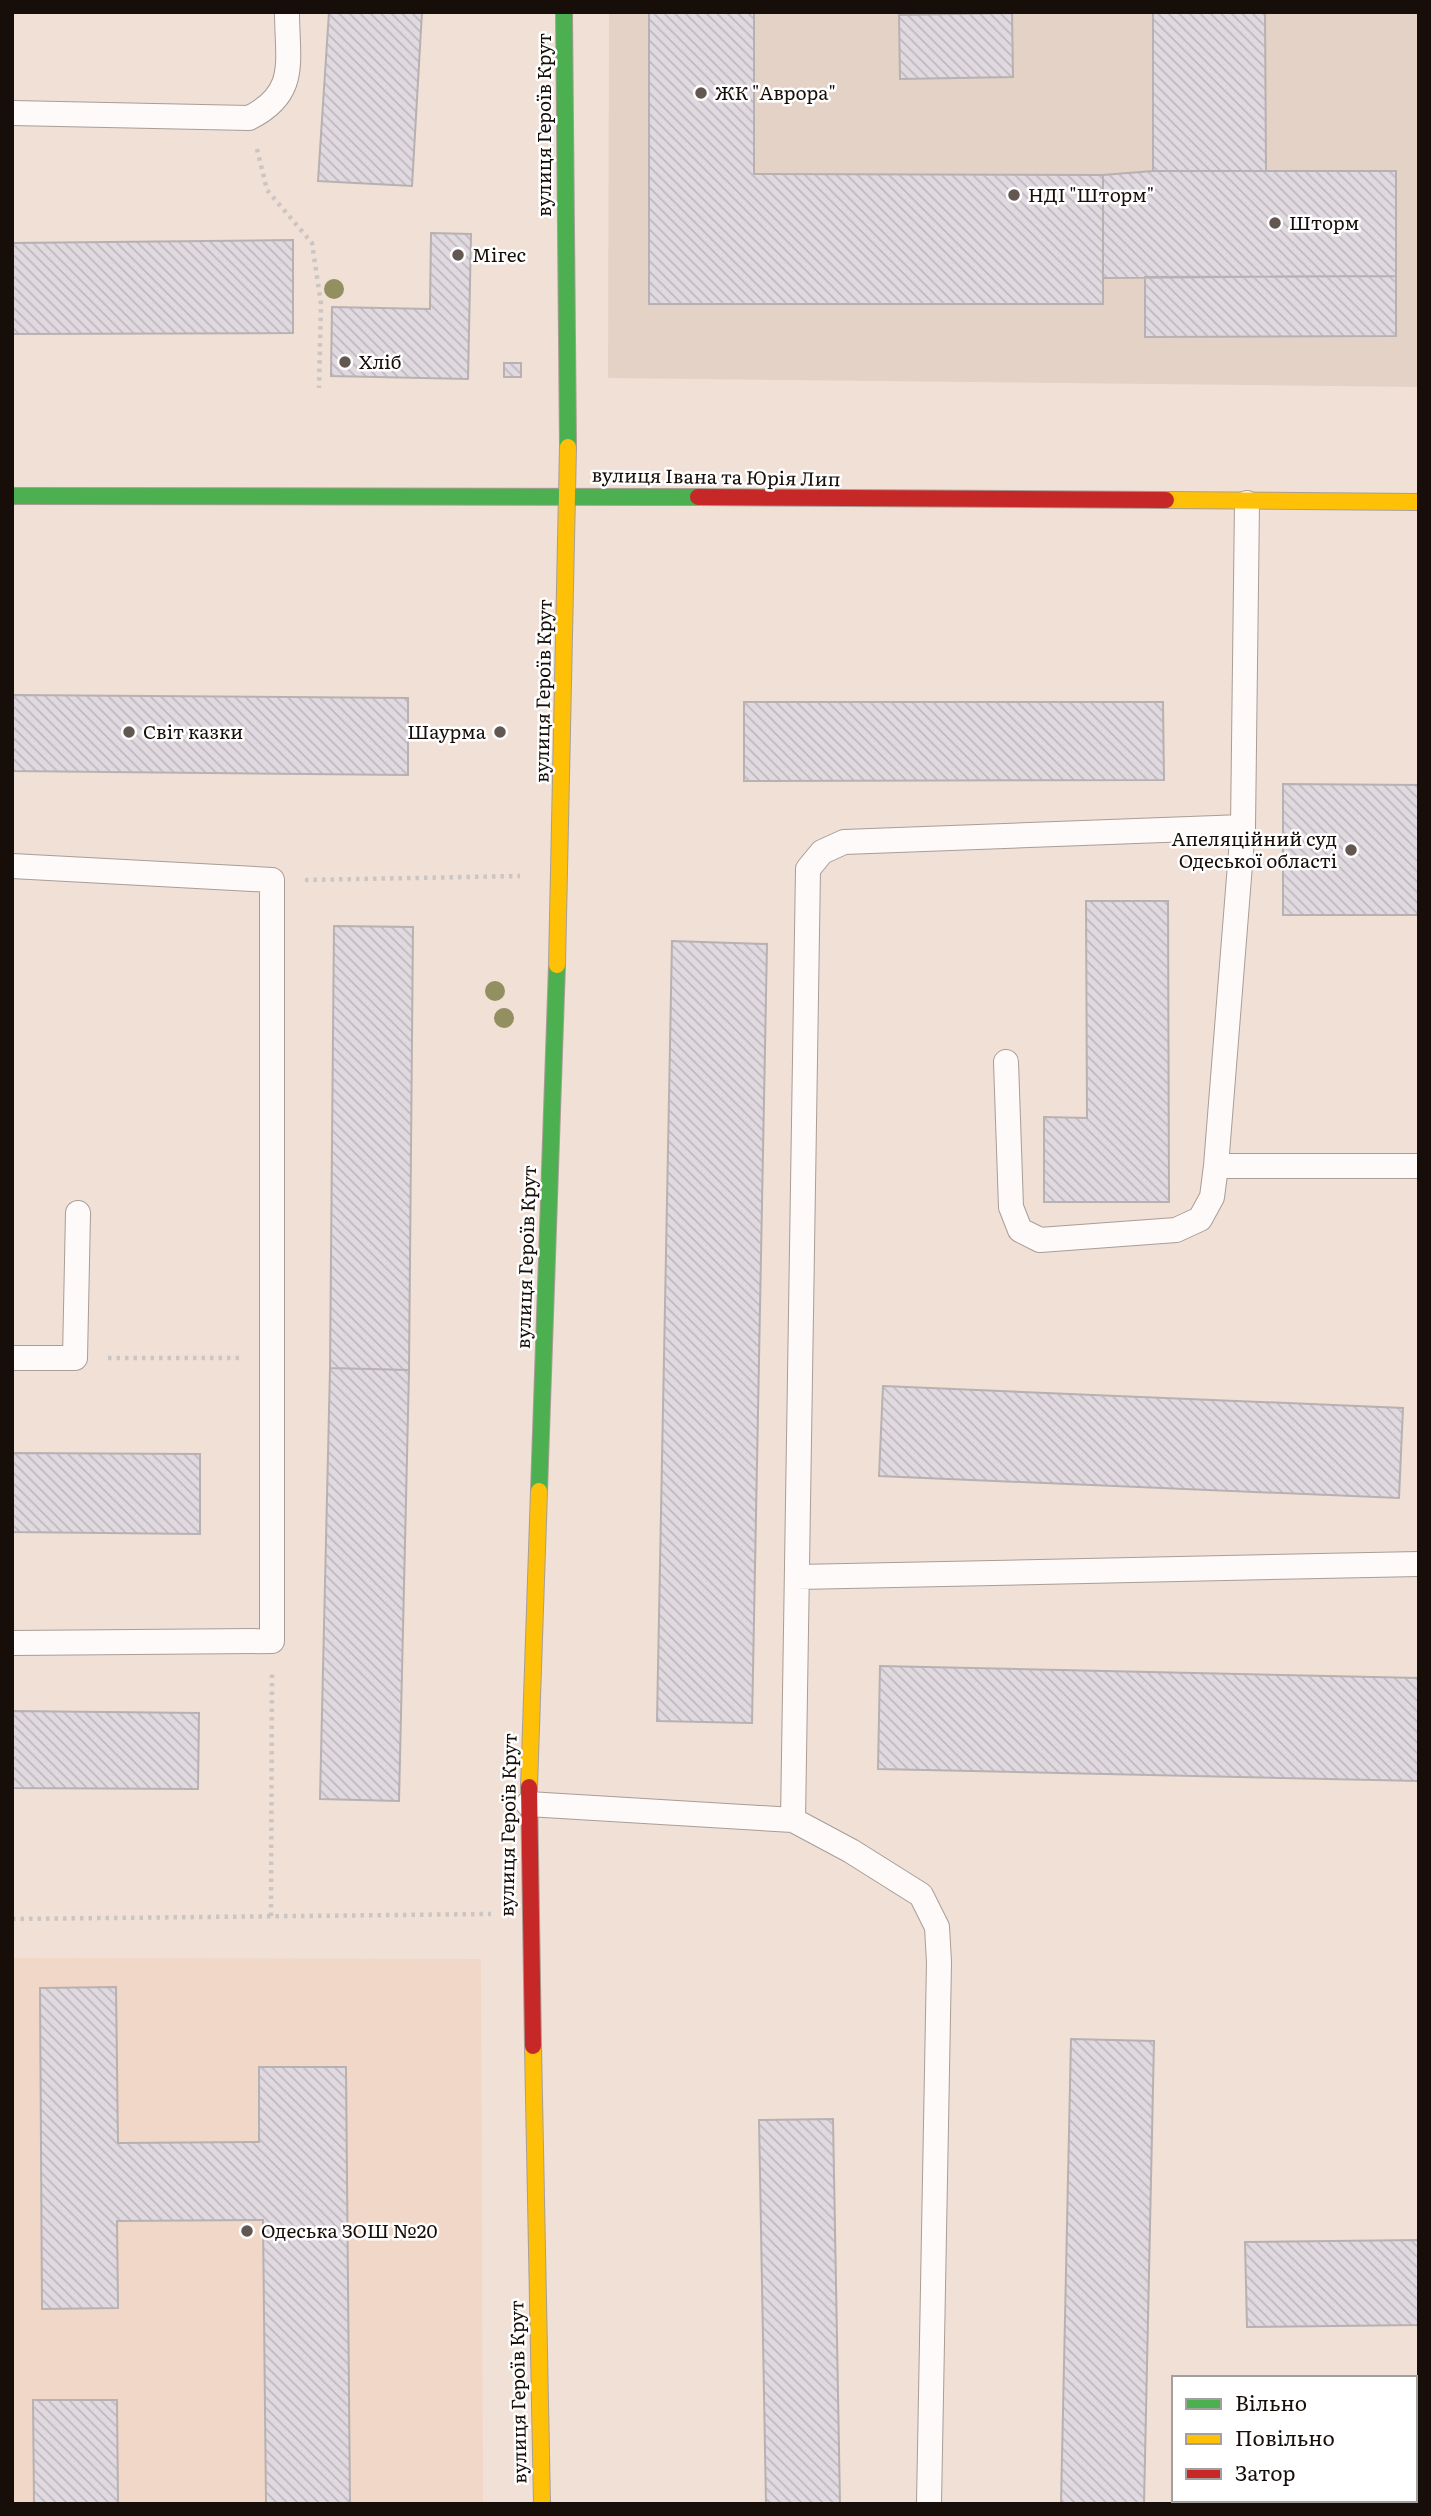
<svg xmlns="http://www.w3.org/2000/svg" width="1431" height="2516" viewBox="0 0 1431 2516" font-family="Literata,serif">
<style>
.built{fill:#f1d7c7}
.industrial{fill:#e3d2c5}
.building{fill:url(#building-back-hatch);stroke:#b8b1b1;stroke-width:2}
.lines{fill:none;stroke-linecap:round;stroke-linejoin:round}
.lane-casing{stroke:#a99d96;stroke-width:26}
.fast-casing{stroke:#a99d96;stroke-width:18}
.slow-casing{stroke:#a99d96;stroke-width:18}
.jam-casing{stroke:#a99d96;stroke-width:18}
.path{stroke:#cbc6c4;stroke-width:4.5;stroke-dasharray:3.5 5;stroke-linecap:butt}
.lane{stroke:#fdfaf9;stroke-width:24}
.fast{stroke:#4caf50;stroke-width:16}
.slow{stroke:#ffc107;stroke-width:16}
.jam{stroke:#c62828;stroke-width:16}
.tree{fill:#948f60}
.poi-dot{fill:#635851;stroke:#fff;stroke-width:2.5}
.labels{text-anchor:middle;stroke-width:5;stroke-linejoin:round;paint-order:stroke}
.poi-label{font-size:19px;fill:#170e09;stroke:#fff;text-anchor:start}
.street-label{font-size:19px;fill:#170e09;stroke:#fff}
</style>
<defs>
<pattern id="building-back-hatch" width="6" height="6" patternUnits="userSpaceOnUse" patternTransform="scale(1.75)"><rect width="6" height="6" fill="#e0d9e0"/><path d="M-1 5l2 2M0 0l6 6M5-1l2 2" fill="none" stroke="#bfb9bf"/></pattern>
</defs>
<rect width="100%" height="100%" fill="#f0e0d6"/>
<path class="built" d="M12,1958L481,1959L483,2504H12Z"/>
<path class="industrial" d="M609,12H1419V387L608,378Z"/>
<path class="building" d="M329,12H422L412,186L318,181Z
M649,12H754V174L1103,175V304H649Z
M1153,12H1265L1266,171H1153Z
M1012,13L1013,77L900,79L899,15Z
M1153,171H1396V276L1103,278V175Z
M431,233L471,234L468,379L331,376L332,307L430,309Z
M293,240V333L12,334V243Z
M1396,276V336L1145,337V277Z
M504,363H521V377H504Z
M12,695L408,698V775L12,771Z
M744,702H1163L1164,780L744,781Z
M1283,784L1419,785V915H1283Z
M1086,901H1168L1169,1202H1044V1117L1087,1118Z
M334,926L413,927L409,1370L330,1368Z
M672,941L767,944L752,1723L657,1721Z
M330,1368L409,1370L399,1801L320,1799Z
M883,1386L1403,1408L1399,1498L879,1476Z
M12,1453L200,1454V1534L12,1532Z
M880,1666L1419,1678V1781L878,1769Z
M12,1711L199,1713L198,1789L12,1788Z
M116,1987L118,2143L259,2142V2067H346L350,2504H266L263,2220L117,2221L118,2308L42,2309L40,1988Z
M1071,2039L1154,2041L1144,2504H1061Z
M833,2119L840,2504H766L759,2120Z
M1419,2240V2325L1247,2327L1245,2242Z
M33,2400H117L118,2504H34Z
M1419,2499V2504H1252V2500Z"/>
<g class="lines">
<defs>
<path id="lane" d="M12,113L249,118C299,93 287,61 287,12
M12,866L272,880V1641L12,1643
M1006,1062L1011,1207L1020,1230L1040,1240L1176,1230L1200,1219L1212,1197L1216,1166L1243,827L1247,503
M1216,1166H1419
M12,1358H75L78,1213
M797,1577L1419,1564
M528,1804L793,1820L851,1851L921,1895L937,1927L939,1962L929,2504
M793,1820L808,869L822,852L844,842L1243,827
M1415,2429H1419
M1187,2500V2504"/>
<path id="fast" d="M564,12L568,447
M12,496L698,497
M539,1491L557,965"/>
<path id="slow" d="M1166,500L1419,502
M557,965L568,447
M529,1787L539,1491
M533,2046L542,2504"/>
<path id="jam" d="M698,497L1166,500
M529,1787L533,2046"/>
</defs>
<use href="#lane" class="lane-casing"/>
<use href="#fast" class="fast-casing"/>
<use href="#slow" class="slow-casing"/>
<use href="#jam" class="jam-casing"/>
<path class="path" d="M257,149L267,190L312,243L321,304L319,388
M305,880L520,876
M108,1358H239
M271,1916L272,1674
M12,1919L491,1914"/>
<use href="#lane" class="lane"/>
<use href="#fast" class="fast"/>
<use href="#slow" class="slow"/>
<use href="#jam" class="jam"/>
</g>
<g class="tree">
<circle cx="334" cy="289" r="10"/>
<circle cx="495" cy="991" r="10"/>
<circle cx="504" cy="1018" r="10"/>
</g>
<g class="poi-dot">
<circle cx="701" cy="93" r="7"/>
<circle cx="1014" cy="195" r="7"/>
<circle cx="1275" cy="223" r="7"/>
<circle cx="458" cy="255" r="7"/>
<circle cx="345" cy="362" r="7"/>
<circle cx="129" cy="732" r="7"/>
<circle cx="500" cy="732" r="7"/>
<circle cx="1351" cy="850" r="7"/>
<circle cx="247" cy="2231" r="7"/>
</g>
<g class="labels">
<g class="poi-label">
<text x="715" y="100">ЖК "Аврора"</text>
<text x="1028" y="202">НДІ "Шторм"</text>
<text x="1289" y="230">Шторм</text>
<text x="472" y="262">Мігес</text>
<text x="359" y="369">Хліб</text>
<text x="143" y="739">Світ казки</text>
<text x="486" y="739" text-anchor="end">Шаурма</text>
<text x="1337" y="846" text-anchor="end">Апеляційний суд<tspan x="1337" dy="22">Одеської області</tspan></text>
<text x="261" y="2238">Одеська ЗОШ №20</text>
</g>
<g class="street-label">
<text transform="translate(544 125) rotate(-90)" y="7">вулиця Героїв Крут</text>
<text transform="translate(716 477) rotate(1)" y="7">вулиця Івана та Юрія Лип</text>
<text transform="translate(543 691) rotate(-89)" y="7">вулиця Героїв Крут</text>
<text transform="translate(526 1257) rotate(-88)" y="7">вулиця Героїв Крут</text>
<text transform="translate(508 1825) rotate(-89)" y="7">вулиця Героїв Крут</text>
<text transform="translate(518 2392) rotate(-91)" y="7">вулиця Героїв Крут</text>
</g>
</g>
<rect width="1431" height="2516" fill="none" stroke="#170e09" stroke-width="28"/>
<rect x="1172" y="2376" width="245" height="126" fill="#ffffff" stroke="#a29f9d" stroke-width="2"/>
<rect x="1186" y="2399" width="35" height="10" fill="#4caf50" stroke="#a29f9d" stroke-width="2"/>
<text x="1235" y="2411" font-size="21" fill="#170e09">Вільно</text>
<rect x="1186" y="2434" width="35" height="10" fill="#ffc107" stroke="#a29f9d" stroke-width="2"/>
<text x="1235" y="2446" font-size="21" fill="#170e09">Повільно</text>
<rect x="1186" y="2469" width="35" height="10" fill="#c62828" stroke="#a29f9d" stroke-width="2"/>
<text x="1235" y="2481" font-size="21" fill="#170e09">Затор</text>
</svg>
